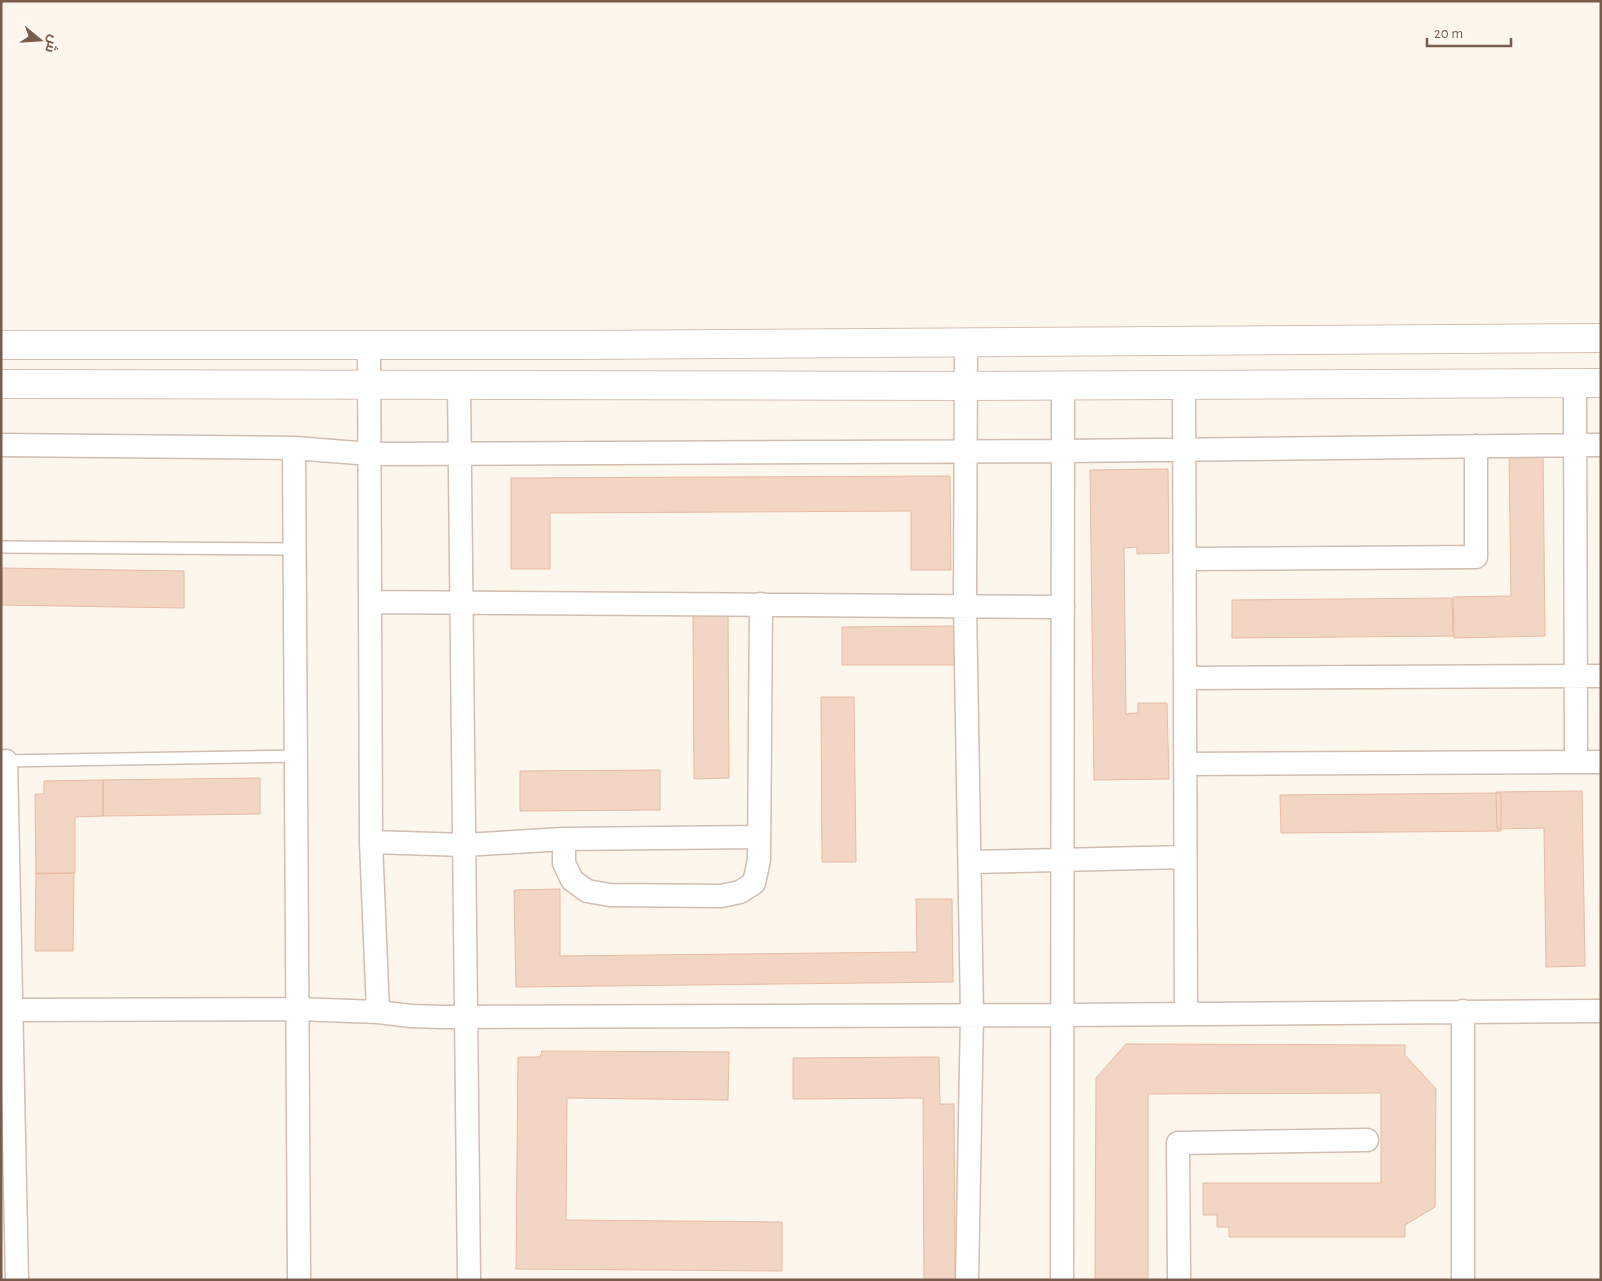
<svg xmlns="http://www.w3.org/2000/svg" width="1602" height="1281" viewBox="0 0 1602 1281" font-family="'Alegreya Sans',Cairo,sans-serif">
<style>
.building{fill:#f3d5c3;stroke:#e6bba3}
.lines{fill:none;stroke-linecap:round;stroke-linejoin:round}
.lane-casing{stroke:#d1beb0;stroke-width:14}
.street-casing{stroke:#d1beb0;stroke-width:25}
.secondary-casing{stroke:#d6c0b0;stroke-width:30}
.lane{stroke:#fff;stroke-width:11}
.street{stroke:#fff;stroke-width:22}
.secondary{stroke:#fff;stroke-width:28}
</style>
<rect width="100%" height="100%" fill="#fdf6ec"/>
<path class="building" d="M1509,451H1543L1545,636L1454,638L1453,597L1511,596Z
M1168,469L1169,553L1137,554V547L1124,548L1126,714L1138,713V703H1167L1169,779L1094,780L1090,470Z
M950,476L951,570H911V511L550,513V569H511V478Z
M1,568L184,571V608L1,605Z
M1452,598L1453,636L1232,638V600Z
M728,613L729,778L694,779L693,614Z
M955,626V665H842V627Z
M821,697H854L856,862H822Z
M660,770V810L520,811V771Z
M260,778V814L103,816V780Z
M103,780V816L75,817V873L36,874L35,794H44V781Z
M1582,791L1585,966L1546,967L1544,828L1497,829L1496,792Z
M1501,793V831L1281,833L1280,795Z
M36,873H74L73,951H35Z
M560,889V956L917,952L916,899H952L953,982L516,987L514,890Z
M1126,1044L1405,1045V1055L1436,1089L1435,1207L1405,1225V1237H1229V1227H1217V1215H1203V1183H1381V1093L1148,1094V1280H1095L1096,1078Z
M542,1051L729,1052L728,1100L567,1098L566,1220L782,1222V1271L516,1269L518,1057H540Z
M939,1057L940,1104H954L955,1280H924L923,1098L793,1099V1058Z"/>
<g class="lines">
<defs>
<path id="lane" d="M1,547L294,549
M2,761L296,756"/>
<path id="street" d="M966,341L965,605L972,1014L967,1280
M369,346L371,842L378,1012L411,1016L442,1017L1062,1015L1601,1011
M459,384L469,1280
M1575,384L1576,762
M1184,385L1186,1013
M1,445L294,448L371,454L1063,451L1601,445
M294,448L299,1280
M1185,559L1476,557V446
M371,602L1063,607
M1185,678L1601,676
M6,761L17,1280
M1185,764L1601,762
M564,839V863L572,880L587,891L610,895L721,896L740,892L754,883L759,860L761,604
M371,842L465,845L564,839L758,837
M970,862L1185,857
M1,1010L297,1009L378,1012
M1062,1280L1063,385
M1179,1280L1178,1143L1367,1140
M1463,1280V1011"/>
<path id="secondary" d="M1,345H579L1601,338
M1,384L966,386L1601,383"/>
</defs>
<use href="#lane" class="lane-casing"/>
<use href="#street" class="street-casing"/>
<use href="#secondary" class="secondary-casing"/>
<use href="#lane" class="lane"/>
<use href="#street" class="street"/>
<use href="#secondary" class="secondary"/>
</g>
<rect width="1602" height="1281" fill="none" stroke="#7a5c4d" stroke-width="5"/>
<g transform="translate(40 40) rotate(108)" stroke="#fffaf3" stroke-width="4" paint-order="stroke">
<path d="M0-4L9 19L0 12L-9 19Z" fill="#7a5c4d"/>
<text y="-8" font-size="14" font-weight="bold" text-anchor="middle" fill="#7a5c4d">ش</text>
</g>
<path d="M1427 38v8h84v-8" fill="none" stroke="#7a5c4d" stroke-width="2.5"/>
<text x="1434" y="38" font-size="15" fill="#7a5c4d" stroke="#fffaf3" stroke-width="4" paint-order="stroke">20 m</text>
</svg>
